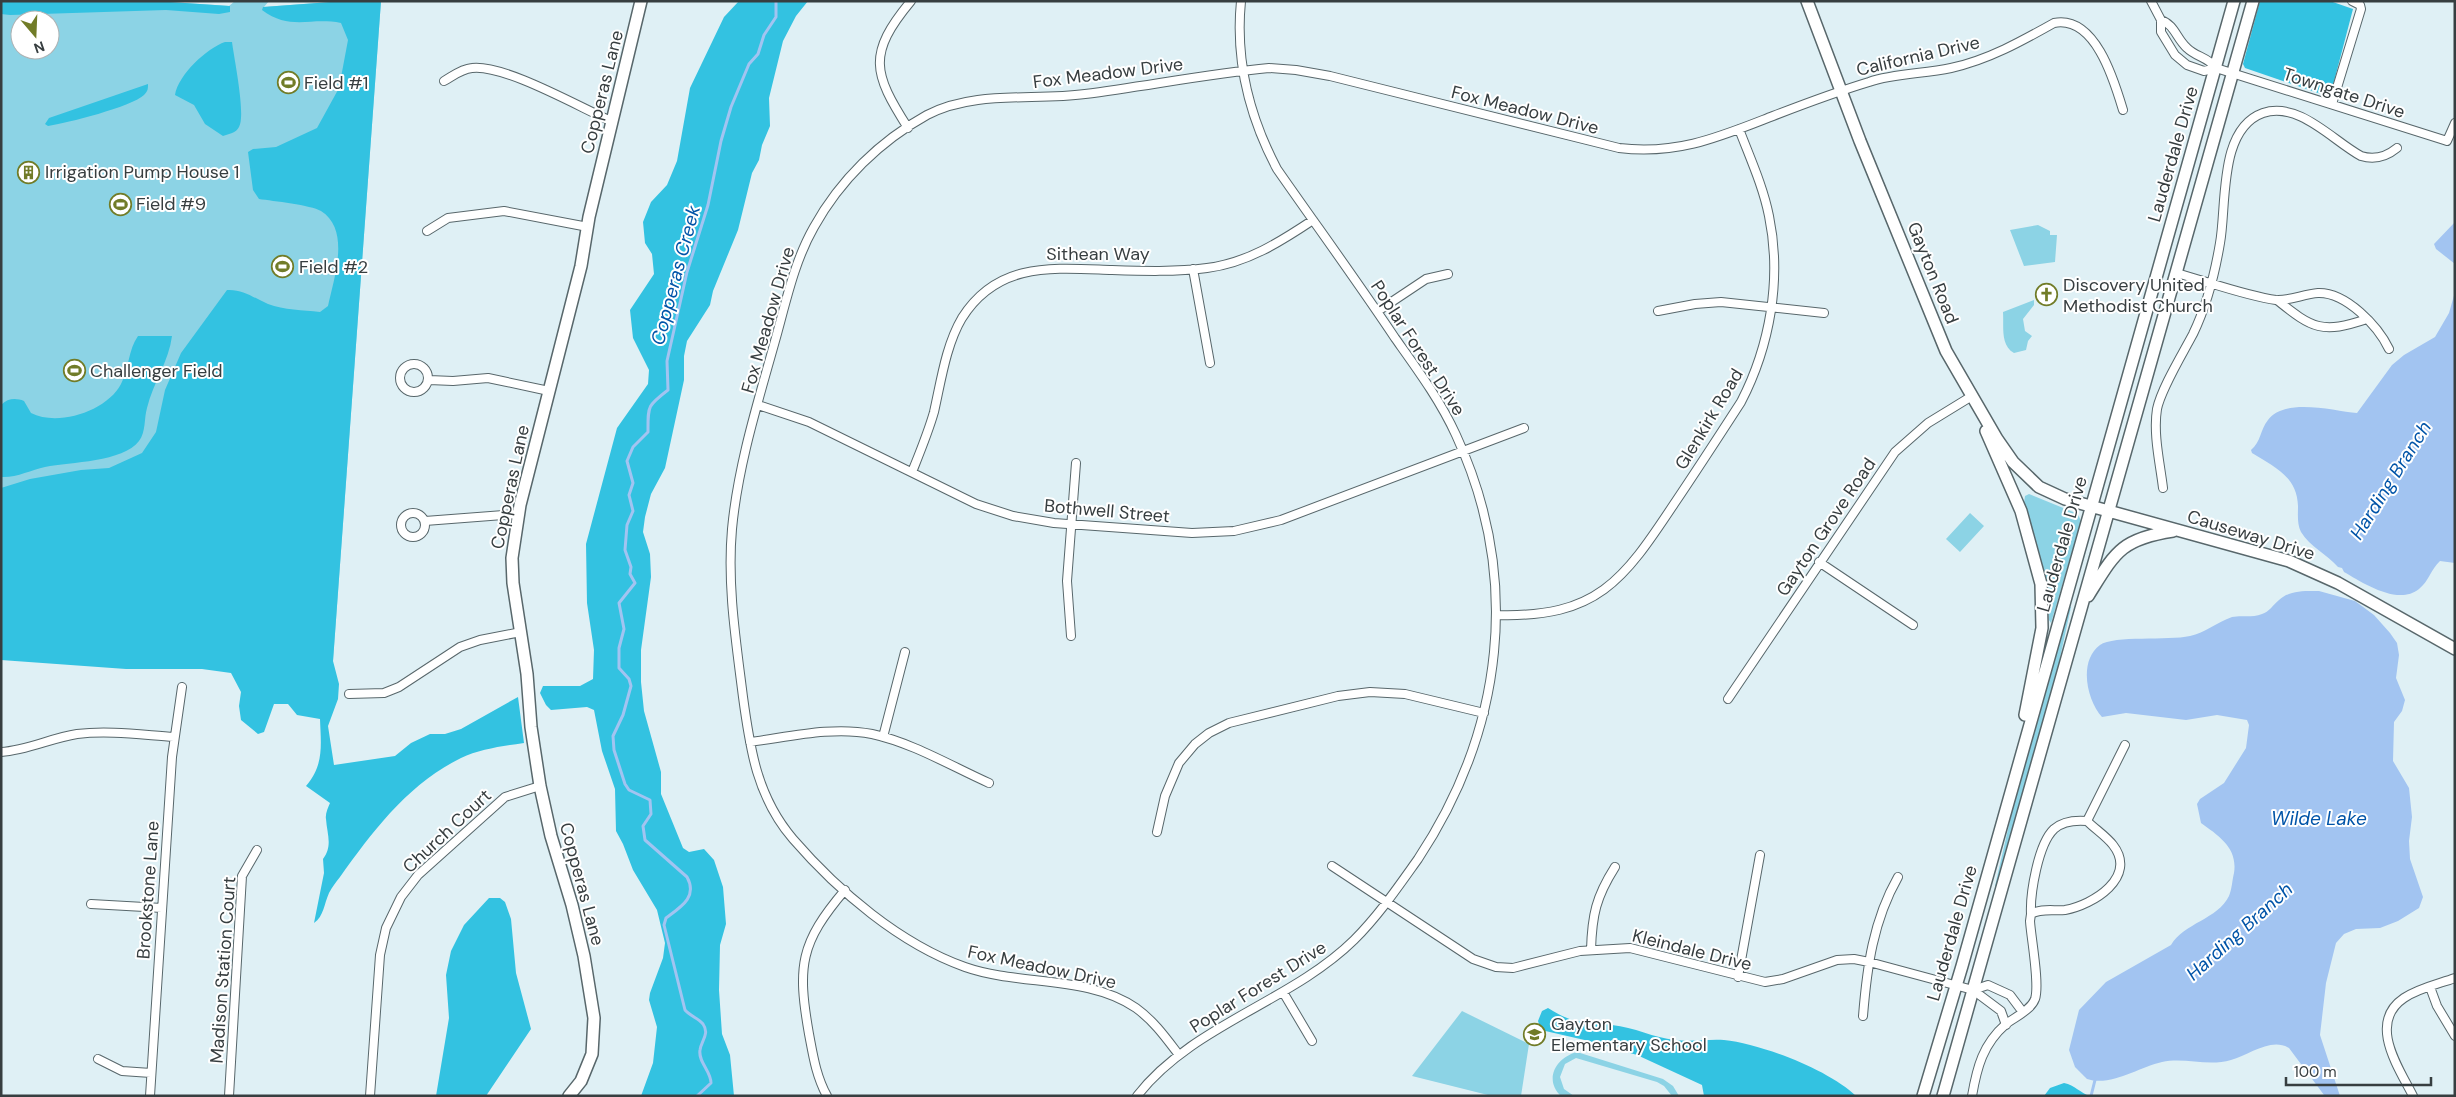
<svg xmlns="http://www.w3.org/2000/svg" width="2456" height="1097" viewBox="0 0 2456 1097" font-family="'DM Sans',sans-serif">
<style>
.green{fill:#8cd3e5;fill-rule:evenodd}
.forest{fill:#33c2e1}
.water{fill:#a2c4f1}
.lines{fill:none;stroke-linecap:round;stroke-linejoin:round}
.stream{stroke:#a2c4f1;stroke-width:3}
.street-casing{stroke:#58676b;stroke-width:10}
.secondary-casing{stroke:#58676b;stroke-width:14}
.street{stroke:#fff;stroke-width:8}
.secondary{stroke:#fff;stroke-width:11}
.labels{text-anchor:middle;stroke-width:4;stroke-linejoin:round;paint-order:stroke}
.street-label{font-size:18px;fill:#373e40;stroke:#fff}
.poi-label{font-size:18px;fill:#373e40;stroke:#fff;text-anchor:start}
.water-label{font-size:19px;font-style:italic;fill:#0054a8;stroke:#fff}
</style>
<rect width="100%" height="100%" fill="#dff0f5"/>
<path class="green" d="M1,1H155L229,6L235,1H269L264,7L344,1H381L333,661L1,649ZM20,20H50V50H20Z
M2038,225L2050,231V235H2057L2055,262L2024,266L2010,230Z
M2034,300V305L2023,319L2025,331L2032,336L2028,341L2026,350L2014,353C2000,345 2004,327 2003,312Z
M2029,494L2078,514L2081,521L2051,623L2049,620L2045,576L2024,503L2025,496Z
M1970,513L1984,526L1960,552L1946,539Z
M2069,606L2071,607L2058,667L1997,887L1995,886L2014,803Z
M1462,1011L1529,1044L1521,1096H1492L1412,1076Z
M1577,1052L1663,1079L1673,1086L1679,1096H1672L1664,1086L1657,1082L1576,1058L1565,1064L1560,1077L1564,1089L1574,1096H1561C1543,1079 1557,1057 1577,1052Z"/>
<path class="forest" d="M1,1H155L230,6V12L219,14L166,10L10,15L1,14Z
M344,1H381L333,661L339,684L338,699L328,726L334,765L395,756L411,743L430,734H445L461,729L518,697L524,743C503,746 480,749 461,758C408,784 373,831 340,877C336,882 332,887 329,893C324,904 324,916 314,923L324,873L323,859C333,846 327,834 326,819C325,814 328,808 330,803L306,786C324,765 321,746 320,719L297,715L288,704H274L264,732L258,734L241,720L239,706L241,692L231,673L202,669H126L1,660V488L30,479L81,470L109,468L142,453L156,432L165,390L181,353L227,290C243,289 254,298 268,304C284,310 303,310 320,312L328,306C334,278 351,230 321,211C311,205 273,201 259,199L253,190L248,152L253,149L276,147L317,128L339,88L348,40L341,23C310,17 290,31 262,10L263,7Z
M739,1H808L796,16L783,41L769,98L770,126L762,145L759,160L752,173L738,230L713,291L710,305L687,341L684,356V380L665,468L651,494L645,517L643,532L650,554L651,577L641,650V682L644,711L661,772V794L683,848L689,852L704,849L714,860L723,887L726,924L720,945L719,990L722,1034L730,1055L734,1096H641L653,1063L657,1027L649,1000L650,993L663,958L665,943L657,910L633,870L623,844L616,831L615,789L602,751L594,710L587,707L551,710L546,705L540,693L543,686H580L593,679L594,650L587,603L586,544L617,428L648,384L649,370L633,338L630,310L654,274L652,254L645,243L643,222L651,202L667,185L677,161L690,88L724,17Z
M2260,1H2330L2353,9L2330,97L2245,68L2243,64Z
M225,42H232C234,58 246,115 239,127C236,133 229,134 223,136L205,124L194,105L175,95C178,75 207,48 225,42Z
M148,84C148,89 148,91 144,95C131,107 67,123 48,126L45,124L49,118Z
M138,336H172C169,361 153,383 147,408C144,418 146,432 139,441C123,462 71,462 45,467C31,470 16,478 1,477V405C8,398 16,398 24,401L31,413C58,427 107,411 121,384C129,369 128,350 138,336Z
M489,898H500L505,902L511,919L516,973L531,1029L486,1096H436L449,1018L446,975L451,951L464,925Z
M1548,1008C1575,1025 1582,1021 1612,1025C1634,1027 1654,1038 1675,1040C1691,1042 1708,1039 1724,1040C1762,1044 1829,1070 1856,1096H1704L1702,1085L1637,1055L1589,1041L1541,1030L1538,1021L1542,1011Z
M2064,1083C2075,1085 2080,1093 2090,1096H2044L2050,1088Z"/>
<path class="water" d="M2455,222V264L2436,249L2434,244Z
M2455,292V563L2440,561C2431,569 2429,581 2419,589C2398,606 2363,583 2344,572L2342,568L2338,567C2327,554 2310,547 2301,532C2297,524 2298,515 2298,506C2297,476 2274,467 2252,453L2251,450C2261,442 2260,430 2268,420C2285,397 2334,411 2357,413L2392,365L2404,355L2435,337L2449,313Z
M2319,591L2355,601L2374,615L2390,633L2397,643L2399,655L2396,678L2405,700L2402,711L2394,722L2393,761L2409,788L2412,817L2409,841L2410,859L2423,897L2419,908L2398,921L2380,928L2356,929L2344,934L2336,943L2326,983L2320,1035L2340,1096L2324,1095L2289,1048C2271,1037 2249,1055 2231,1060C2208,1067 2185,1057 2162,1062C2139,1067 2111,1087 2087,1079L2075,1067L2069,1050L2079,1010L2106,982L2171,945C2184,923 2218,919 2229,896C2232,889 2232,881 2234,873C2238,848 2219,836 2201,823L2197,804L2200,799L2224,783L2246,748L2249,725L2247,720L2217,715L2186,720L2126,713L2102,717C2087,701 2078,661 2100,645C2114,635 2168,641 2190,636C2205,633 2217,622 2232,617C2241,615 2252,618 2262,614C2269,612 2273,605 2279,600C2290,590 2305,591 2319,591Z"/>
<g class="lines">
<path class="stream" d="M697,1096L711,1083C711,1071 698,1062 700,1050C701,1041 710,1034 703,1024C698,1018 690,1016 685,1010L664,925L666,918C681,907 698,897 687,877L645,840L643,826L651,814L650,800L629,790L625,784L614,750L613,736L623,715L631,686L629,679L619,668V648L624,629L619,603L635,583L630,574L631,567L625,550L627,525L633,511L629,495L633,483L627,461L633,447L648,432C648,406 647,406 668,390L667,361L687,272L708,205L721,141L731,107L749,64L758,54L764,35L776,17V1
M2091,1096L2095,1080"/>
<defs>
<path id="street" d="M2151,1L2161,20V32L2175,55L2187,65L2204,71L2216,68
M2161,20C2175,25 2176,38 2187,48C2196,57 2208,57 2216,68
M2216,68L2444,140L2447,141L2455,123
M444,81C453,76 461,69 472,68C504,64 579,107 611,121
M2332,104L2361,9L2360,5L2352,1
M908,128C873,73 867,54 911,1
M427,231L448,218L504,211L588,227
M1193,269L1210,363
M2176,273C2206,281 2246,296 2276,300C2289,301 2304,294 2318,293C2346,292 2378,326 2389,349
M2277,300C2313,329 2322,334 2367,319
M1378,311L1426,279L1448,274
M1658,311L1695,304L1721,302L1824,313
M400 378a14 14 0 1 1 28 0a14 14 0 1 1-28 0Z
M429,380L453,381L488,378L549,391
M758,405L809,422L976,504L1013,516L1054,523L1192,533L1234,531L1281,520L1524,428
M912,472C920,452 928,433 934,412C941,381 946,345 962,318C998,261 1054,268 1112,270C1143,271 1176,272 1207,268C1247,263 1280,242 1313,220
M2163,488C2160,463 2153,434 2157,409C2161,389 2183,353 2193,334C2206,307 2215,273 2220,243C2227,205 2218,129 2263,113C2299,101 2333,141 2361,156C2374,160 2386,157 2397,148
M401 525a12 12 0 1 1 24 0a12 12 0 1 1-24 0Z
M425,521L518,514
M1819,562L1913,625
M1497,615C1597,618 1623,581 1674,504C1697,470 1719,436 1741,402C1770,346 1782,279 1769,216C1763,186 1750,158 1739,129
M1071,636L1067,581L1076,463
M349,694L384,693L399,687L460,647L480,640L521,632
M1728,699L1895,452L1928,423L1972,396
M883,737L905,652
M750,742C789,737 832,726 872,734C913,743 951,766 989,783
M1,752C28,750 51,738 77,734C109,730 143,735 174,737
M1157,832L1165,796L1179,763L1195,744L1209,733L1229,723L1338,696L1370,692L1405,694L1484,713
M1332,866L1473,959L1496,967L1513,968L1580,951L1630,948L1765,982L1783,979L1837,960L1854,959L1869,962L1973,990L2001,1011L2006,1025
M91,904L162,908
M2031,914C2030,894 2038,844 2054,829C2063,821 2075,820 2087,821
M1591,950C1592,915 1596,897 1615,867
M1738,977L1760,855
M2430,987L2437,1006L2455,1036
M1973,990L1988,985L2010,995L2022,1011
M1283,992L1312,1041
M1863,1016C1867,967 1873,921 1898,877
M1179,1055C1166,1038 1154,1021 1136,1008C1089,975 1019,986 965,967C900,944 838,891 793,839C757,797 750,749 743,697C736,641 727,585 732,529C738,465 758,402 775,341C786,302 794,262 814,227C840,180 880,141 927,115C975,90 1033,101 1085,94C1147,86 1207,74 1269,68L1296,70L1330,76L1619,148C1678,155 1719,137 1773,116C1804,104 1836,92 1869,82C1895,73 1924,74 1951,68C1988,60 2022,41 2054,23C2095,15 2114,80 2123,110
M98,1059L122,1071L151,1073
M150,1096L172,757L182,687
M229,1096L242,876L257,850
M370,1096L380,955L386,928L401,897L418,875L505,797L540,786
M827,1096C816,1076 813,1055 809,1034C797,966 800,943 845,890
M1137,1096C1192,1025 1291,1002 1354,940C1379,915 1398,887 1418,859C1504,729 1522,578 1456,435C1440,400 1417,369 1395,338C1357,281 1316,225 1277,169C1249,116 1235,61 1241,1
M1972,1096C1977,1067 1983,1044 2006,1024C2015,1017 2031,1010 2035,999C2040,984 2031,938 2030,921L2031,914C2040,908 2054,911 2065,910C2093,905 2138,877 2113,845C2106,836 2095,829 2087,821L2125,745
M2413,1096C2399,1068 2367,1023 2404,998C2419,988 2438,984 2455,978"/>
<path id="secondary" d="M1807,1L1860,141L1946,351L1997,439L2013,462L2039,487L2065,499L2289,561L2338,583L2455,649
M1986,431L2021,511L2041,584L2042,628L2025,715
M2088,596C2115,553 2120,539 2173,531
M569,1096L581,1081L592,1054L594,1018L584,956L572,905L551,836L540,786L531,727L527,674L513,583L512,558L520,505L581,266L589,217L641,1
M1923,1096L1962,966L2234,1
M1943,1096L2253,1"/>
</defs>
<use href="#street" class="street-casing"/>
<use href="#secondary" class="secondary-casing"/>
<use href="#street" class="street"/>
<use href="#secondary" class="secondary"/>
</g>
<defs>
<symbol id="stadium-ring" viewBox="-11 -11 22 22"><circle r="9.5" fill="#fff" stroke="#717c28" stroke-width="1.5"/><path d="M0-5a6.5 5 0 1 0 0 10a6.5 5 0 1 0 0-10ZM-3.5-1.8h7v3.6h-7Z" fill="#717c28"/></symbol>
<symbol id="building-ring" viewBox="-11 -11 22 22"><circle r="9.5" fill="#fff" stroke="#717c28" stroke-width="1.5"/><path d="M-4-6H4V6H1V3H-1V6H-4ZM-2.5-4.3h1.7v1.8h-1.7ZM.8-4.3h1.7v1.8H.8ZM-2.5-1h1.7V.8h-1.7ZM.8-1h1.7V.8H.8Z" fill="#717c28"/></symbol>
<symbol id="church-ring" viewBox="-11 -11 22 22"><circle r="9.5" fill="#fff" stroke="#717c28" stroke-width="1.5"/><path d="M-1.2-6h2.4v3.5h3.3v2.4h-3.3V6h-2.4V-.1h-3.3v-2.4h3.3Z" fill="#717c28"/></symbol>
<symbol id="school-ring" viewBox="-11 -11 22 22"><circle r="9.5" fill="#fff" stroke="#717c28" stroke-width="1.5"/><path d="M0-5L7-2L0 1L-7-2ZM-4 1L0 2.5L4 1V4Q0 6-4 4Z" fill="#717c28"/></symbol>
</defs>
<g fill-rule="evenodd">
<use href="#stadium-ring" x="276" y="70" width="25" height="25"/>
<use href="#building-ring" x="16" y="160" width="25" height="25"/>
<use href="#stadium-ring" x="108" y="192" width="25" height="25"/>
<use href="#stadium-ring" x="270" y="254" width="25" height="25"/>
<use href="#church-ring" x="2034" y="282" width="25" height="25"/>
<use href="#stadium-ring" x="62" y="358" width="25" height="25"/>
<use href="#school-ring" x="1522" y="1022" width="25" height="25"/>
</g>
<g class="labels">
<g class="street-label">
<text transform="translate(1918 56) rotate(-13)" y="6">California Drive</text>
<text transform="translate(1108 73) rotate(-7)" y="6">Fox Meadow Drive</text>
<text transform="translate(602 92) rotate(-76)" y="6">Copperas Lane</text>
<text transform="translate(2344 93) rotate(18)" y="6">Towngate Drive</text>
<text transform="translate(1525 110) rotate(14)" y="6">Fox Meadow Drive</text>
<text transform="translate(2173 154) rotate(-74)" y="6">Lauderdale Drive</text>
<text x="1098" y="260">Sithean Way</text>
<text transform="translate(1933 273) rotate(68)" y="6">Gayton Road</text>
<text transform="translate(768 320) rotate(-74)" y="6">Fox Meadow Drive</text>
<text transform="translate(1418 348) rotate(57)" y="6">Poplar Forest Drive</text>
<text transform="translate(1709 419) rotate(-59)" y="6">Glenkirk Road</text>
<text transform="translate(510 487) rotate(-78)" y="6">Copperas Lane</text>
<text transform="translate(1107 511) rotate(5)" y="6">Bothwell Street</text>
<text transform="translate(1826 527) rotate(-56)" y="6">Gayton Grove Road</text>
<text transform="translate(2251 535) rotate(17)" y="6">Causeway Drive</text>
<text transform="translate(2062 544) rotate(-74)" y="6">Lauderdale Drive</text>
<text transform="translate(447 831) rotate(-43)" y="6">Church Court</text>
<text transform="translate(582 884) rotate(75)" y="6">Copperas Lane</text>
<text transform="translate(148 890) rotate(-86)" y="6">Brookstone Lane</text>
<text transform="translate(1952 933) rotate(-74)" y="6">Lauderdale Drive</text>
<text transform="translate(1692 950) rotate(14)" y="6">Kleindale Drive</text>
<text transform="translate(1042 967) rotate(12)" y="6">Fox Meadow Drive</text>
<text transform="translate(223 970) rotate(-86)" y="6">Madison Station Court</text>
<text transform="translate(1258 987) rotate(-32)" y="6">Poplar Forest Drive</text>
</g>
<g class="poi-label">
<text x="304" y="89">Field #1</text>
<text x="45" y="178">Irrigation Pump House 1</text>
<text x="136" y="210">Field #9</text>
<text x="299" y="273">Field #2</text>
<text x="2063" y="291">Discovery United<tspan x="2063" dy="21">Methodist Church</tspan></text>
<text x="90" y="377">Challenger Field</text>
<text x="1551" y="1030">Gayton<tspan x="1551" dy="21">Elementary School</tspan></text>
</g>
<g class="water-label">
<text transform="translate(675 275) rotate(-75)" y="7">Copperas Creek</text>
<text transform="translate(2390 480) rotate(-58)" y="7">Harding Branch</text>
<text x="2319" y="825">Wilde Lake</text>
<text transform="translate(2239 931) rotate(-42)" y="7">Harding Branch</text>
</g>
</g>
<rect width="2456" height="1097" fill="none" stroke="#373e40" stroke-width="5"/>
<g transform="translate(35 35) rotate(161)"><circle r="24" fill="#ffffff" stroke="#afb2b3"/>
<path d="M0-4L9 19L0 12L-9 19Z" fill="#717c28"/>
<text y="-8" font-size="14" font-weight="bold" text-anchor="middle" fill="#373e40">N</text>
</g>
<path d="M2286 1077v8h145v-8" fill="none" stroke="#373e40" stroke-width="2.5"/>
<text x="2294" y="1077" font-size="15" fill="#373e40" stroke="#ffffff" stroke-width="4" paint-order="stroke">100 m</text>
</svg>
